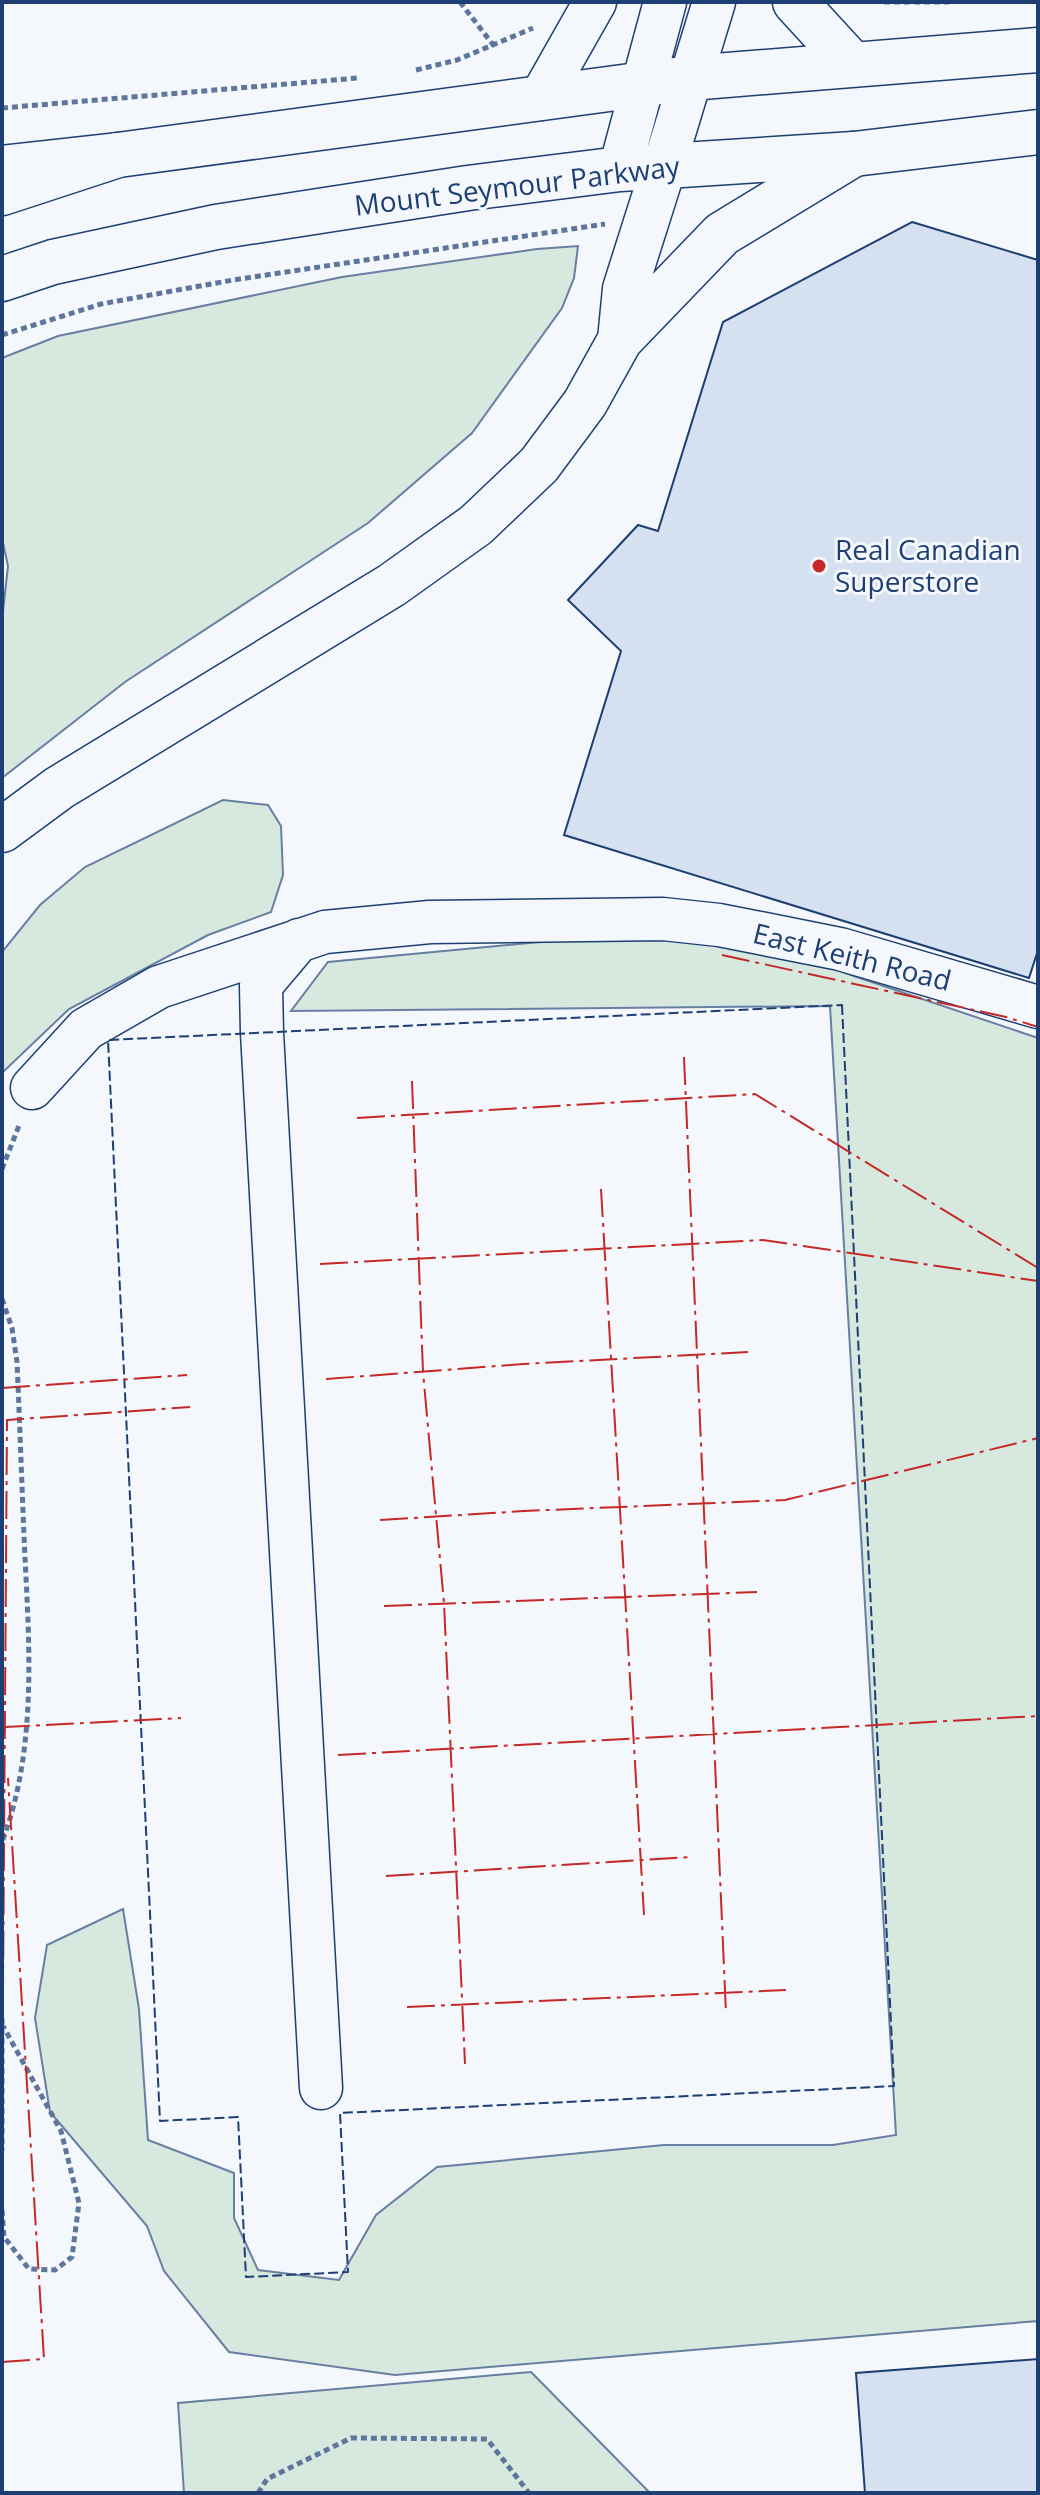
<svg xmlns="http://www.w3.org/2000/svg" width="1040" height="2495" viewBox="0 0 1040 2495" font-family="'Open Sans',sans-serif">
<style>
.green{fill:#d7e8df;stroke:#687fa3;stroke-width:2}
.building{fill:#d5e0f0;stroke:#1d3f73;stroke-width:2}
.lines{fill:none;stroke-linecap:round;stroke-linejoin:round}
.minor-casing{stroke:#1d3f73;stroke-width:45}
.major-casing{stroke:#1d3f73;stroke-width:47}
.highway-casing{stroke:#1d3f73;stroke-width:47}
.path{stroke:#5e769c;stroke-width:5;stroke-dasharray:6 4;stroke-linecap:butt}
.minor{stroke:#f4f7fb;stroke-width:42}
.major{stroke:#f4f7fb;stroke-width:44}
.highway{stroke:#f4f7fb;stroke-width:44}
.fence{stroke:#1d3f73;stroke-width:2;stroke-dasharray:10 4;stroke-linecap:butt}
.power{stroke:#c62828;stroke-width:2;stroke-dasharray:28 6 4 6;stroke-linecap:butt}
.poi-dot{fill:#c62828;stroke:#f4f7fb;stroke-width:3}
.labels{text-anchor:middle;stroke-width:6;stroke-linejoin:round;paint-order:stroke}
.street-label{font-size:28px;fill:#1d3f73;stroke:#f4f7fb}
.poi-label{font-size:28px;fill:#1d3f73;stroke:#f4f7fb;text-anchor:start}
</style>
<rect width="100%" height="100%" fill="#f4f7fb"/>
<path class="green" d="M578,246L574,278L562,308L472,433L368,523L125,682L2,778V620L8,566L2,538V358L58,336L342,277L537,249Z
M223,800L268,805L281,826L283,875L271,912L208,935L69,1009L2,1073V952L40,905L85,867Z
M719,925L854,976L1038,1038V2321L395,2375L229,2352L164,2271L147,2226L50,2112L35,2018L47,1945L123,1909L139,2009L148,2140L234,2173V2218L258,2270L339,2280L376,2215L437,2167L664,2145H833L896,2135L830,1006L291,1011L328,962Z
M531,2372L650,2493H184L178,2403Z"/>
<path class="building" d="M912,222L1038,260V950L1029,978L564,835L621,651L568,600L638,525L658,531L723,322Z
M1038,2359V2493H865L856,2373Z"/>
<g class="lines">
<defs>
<path id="minor" d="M540,99L595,2
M664,166L714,2
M620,169L665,2
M299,940L261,985L262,1033L321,2088
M32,1088L86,1029L159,987L325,932L430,922L663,919L719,925L840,949L1038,1007"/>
<path id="major" d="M795,2L851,63
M2,193L118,155L690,78L1038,50
M2,279L53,262L216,227L468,188L620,169L854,154L1038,132"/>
<path id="highway" d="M2,168L118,155
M620,340L625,289L664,166
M2,830L59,788L392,585L476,525L539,465L585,403L620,340L722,234L854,154"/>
</defs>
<use href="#minor" class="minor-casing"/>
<use href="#major" class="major-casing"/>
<use href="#highway" class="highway-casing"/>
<path class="path" d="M460,2L494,46
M884,2H949
M416,70L457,60L533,28
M2,108L358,78
M2,335L101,304L233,280L605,224
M2,1169L20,1123
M2,1299L12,1328L17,1362C20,1427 22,1493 25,1558C30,1652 36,1753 2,1842
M2,2018V2151
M2,2210L4,2237L29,2269L55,2270L72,2257L79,2203L61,2131L3,2026
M258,2493L267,2479L351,2438L487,2439L529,2493"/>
<use href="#minor" class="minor"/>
<use href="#major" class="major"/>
<use href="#highway" class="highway"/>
<path class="fence" d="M842,1005L894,2086L340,2113L348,2272L246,2277L238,2117L160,2121L108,1040Z"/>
<path class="power" d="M722,955L1006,1017L1038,1027
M684,1057L726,2013
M412,1081L423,1372L444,1603L465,2064
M357,1118L755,1094L1038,1268
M601,1189L644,1915
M320,1264L763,1240L1038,1281
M326,1379L523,1364L748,1352
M2,1388L187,1375
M380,1520L524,1511L785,1500L1038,1438
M384,1606L757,1592
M5,1730V1727L181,1718
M338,1755L1038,1716
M386,1876L691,1857
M407,2007L786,1990
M2,2135L7,1420L190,1407
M2,2362L44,2359L8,1778"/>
</g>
<circle class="poi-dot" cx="819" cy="566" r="8"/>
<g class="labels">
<g class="street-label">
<text transform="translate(517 186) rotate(-7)" y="10">Mount Seymour Parkway</text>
<text transform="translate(852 957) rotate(14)" y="10">East Keith Road</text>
</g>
<g class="poi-label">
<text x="835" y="560">Real Canadian<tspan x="835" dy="32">Superstore</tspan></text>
</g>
</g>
<rect width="1040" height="2495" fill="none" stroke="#1d3f73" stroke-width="8"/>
</svg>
